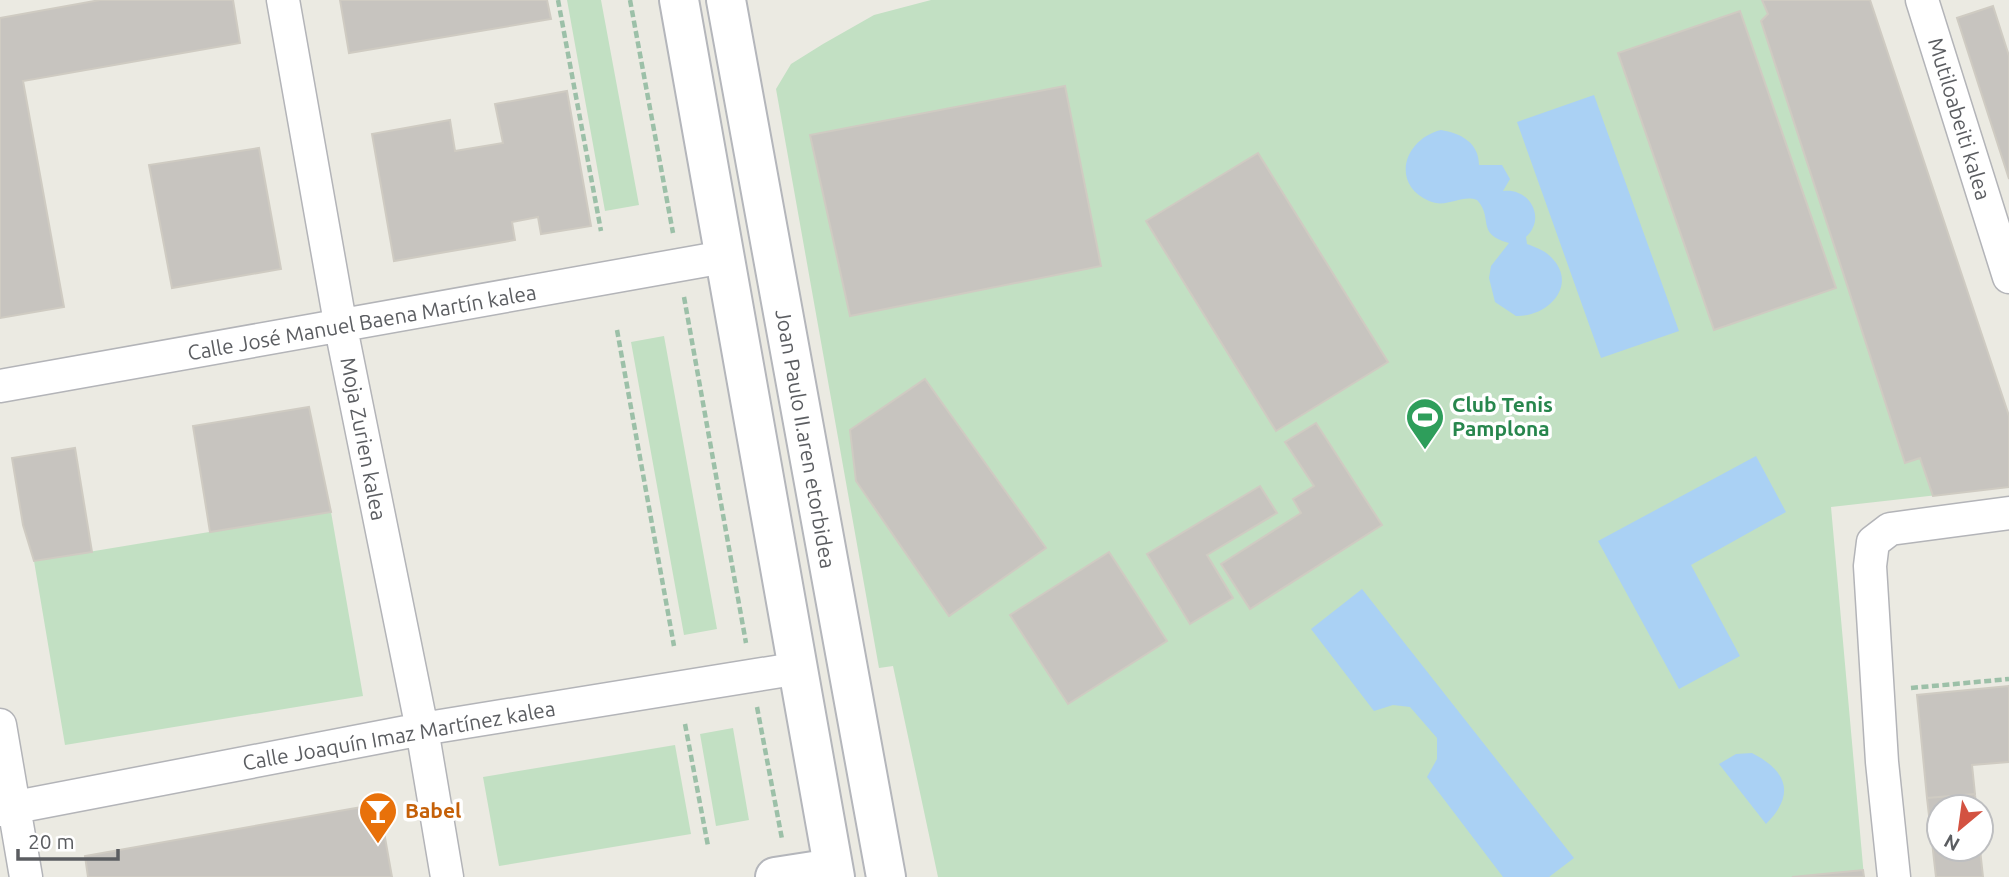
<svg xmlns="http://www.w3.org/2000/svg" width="2009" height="877" viewBox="0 0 2009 877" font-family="Ubuntu,sans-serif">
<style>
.green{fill:#c2e0c3}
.water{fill:#aad1f4}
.building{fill:#c7c4bf;stroke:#cfcbc2;stroke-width:2}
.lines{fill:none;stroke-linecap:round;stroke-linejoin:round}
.street-casing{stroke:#b3b4b8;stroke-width:35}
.secondary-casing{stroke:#b4b6bb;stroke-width:42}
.path{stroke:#9cc0a8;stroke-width:4.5;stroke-dasharray:7 3.5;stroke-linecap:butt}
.street{stroke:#fff;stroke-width:32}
.secondary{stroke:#fff;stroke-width:38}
.labels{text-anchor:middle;stroke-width:7;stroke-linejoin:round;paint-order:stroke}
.street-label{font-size:21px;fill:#5b5d61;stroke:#fff}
.leisure-label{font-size:21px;font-weight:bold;fill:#27864d;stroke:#fff;text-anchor:start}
.food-label{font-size:21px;font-weight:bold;fill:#c56008;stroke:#fff;text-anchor:start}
</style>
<rect width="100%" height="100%" fill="#ebeae2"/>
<path class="green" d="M567,0H601L639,205L605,211Z
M931,0H1870L2009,416V487L1831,507L1864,877H938L893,666L879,668L776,89L791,64L823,44L874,15Z
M664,336L717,629L684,635L631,342Z
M331,512L363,696L65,745L34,561Z
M733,728L749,820L716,826L700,734Z
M675,745L691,834L499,866L483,777Z"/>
<path class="water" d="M1594,95L1679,331L1601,358L1517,122Z
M1441,130C1461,133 1479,143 1479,165H1502L1510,179L1503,191C1529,187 1547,218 1526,237L1527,244C1535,247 1544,250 1551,257C1579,285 1548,317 1516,316L1495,302L1489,278L1491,266L1509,243C1475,234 1494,218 1477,200C1461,194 1447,209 1429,201C1390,184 1404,139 1441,130Z
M1756,456L1786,512L1691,565L1740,656L1679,689L1598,541Z
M1362,589L1574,858L1549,877H1503L1427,777L1437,759V738L1410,707L1393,705L1374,711L1311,629Z
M1752,753C1787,771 1796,794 1766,824L1719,764L1736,754Z"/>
<path class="building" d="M100,0H233L240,43L23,81L64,307L0,318V18Z
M340,0H547L551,19L349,53Z
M1762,0H1870L2009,416V487L1933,496L1920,458L1905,463L1761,21L1768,14Z
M1993,6L2009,56V179L1957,18Z
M1740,11L1836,288L1714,330L1618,53Z
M1065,86L1101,266L850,316L810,135Z
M567,91L591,226L541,234L538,217L512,222L515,240L394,261L372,134L450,120L455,151L503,143L495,104Z
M259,148L281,269L172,288L149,165Z
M1258,153L1388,362L1276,431L1146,221Z
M925,379L1046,548L949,616L856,481L850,430Z
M309,407L331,512L210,532L193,426Z
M1316,423L1382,525L1250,609L1221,564L1301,513L1293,499L1314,486L1285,442Z
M75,448L92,552L34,561L23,525L12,458Z
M1260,486L1277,513L1207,555L1233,598L1190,624L1147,554Z
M1109,552L1167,641L1068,704L1010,615Z
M2009,686V762L1972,765L1975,794L1927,798L1917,695Z
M1975,794L1976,807H1939V849H1980L1983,877H1936L1927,798Z
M379,804L392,877H88L85,856Z
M1863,870L1864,877H1792Z"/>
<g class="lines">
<defs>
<path id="street" d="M283,0L341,328L422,729L447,877
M1922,0L2009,277
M0,386L724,257
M0,725L26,877
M0,810L422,729L800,668
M1894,877L1882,762L1870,566L1873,542L1890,529L2009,513"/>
<path id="secondary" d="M679,0L835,877
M726,0L886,877
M775,877L833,868"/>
</defs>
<use href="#street" class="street-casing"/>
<use href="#secondary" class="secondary-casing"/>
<path class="path" d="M558,0L601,231
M630,0L673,233
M684,297L746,643
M617,330L674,646
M1911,688L2009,679
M757,707L782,839
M685,724L708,846"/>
<use href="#street" class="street"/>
<use href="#secondary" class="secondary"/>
</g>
<defs>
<symbol id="stadium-pin" viewBox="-11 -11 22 30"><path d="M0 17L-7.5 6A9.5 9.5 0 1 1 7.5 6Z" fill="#2e9e5b" stroke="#fff"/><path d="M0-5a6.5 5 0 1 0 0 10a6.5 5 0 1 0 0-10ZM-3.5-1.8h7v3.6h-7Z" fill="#fff"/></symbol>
<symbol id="bar-pin" viewBox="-11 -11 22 30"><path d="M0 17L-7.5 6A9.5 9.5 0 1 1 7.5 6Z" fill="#e8710a" stroke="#fff"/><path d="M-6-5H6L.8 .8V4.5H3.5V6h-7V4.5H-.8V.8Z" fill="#fff"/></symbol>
</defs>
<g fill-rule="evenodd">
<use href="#stadium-pin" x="1403" y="395" width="44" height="60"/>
<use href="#bar-pin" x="356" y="789" width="44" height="60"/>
</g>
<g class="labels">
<g class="street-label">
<text transform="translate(1959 119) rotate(73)" y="7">Mutiloabeiti kalea</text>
<text transform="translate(362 323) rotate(-10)" y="7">Calle José Manuel Baena Martín kalea</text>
<text transform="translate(363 439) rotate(79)" y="7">Moja Zurien kalea</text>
<text transform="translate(805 439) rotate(80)" y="7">Joan Paulo II.aren etorbidea</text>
<text transform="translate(399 736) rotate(-10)" y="7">Calle Joaquín Imaz Martínez kalea</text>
</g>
<g class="leisure-label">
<text x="1452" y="412">Club Tenis<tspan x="1452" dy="24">Pamplona</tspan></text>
</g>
<g class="food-label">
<text x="405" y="818">Babel</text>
</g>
</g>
<g transform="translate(1960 828) rotate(209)"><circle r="33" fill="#ffffff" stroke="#bdbec0" stroke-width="2"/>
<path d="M0-5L12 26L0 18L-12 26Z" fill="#d35241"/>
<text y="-10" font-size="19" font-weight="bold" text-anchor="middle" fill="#5b5d61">N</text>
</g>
<path d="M18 849v10h100v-10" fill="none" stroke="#5b5d61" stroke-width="3.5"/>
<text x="28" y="849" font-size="21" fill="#5b5d61" stroke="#ffffff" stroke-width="5" paint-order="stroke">20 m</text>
</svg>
